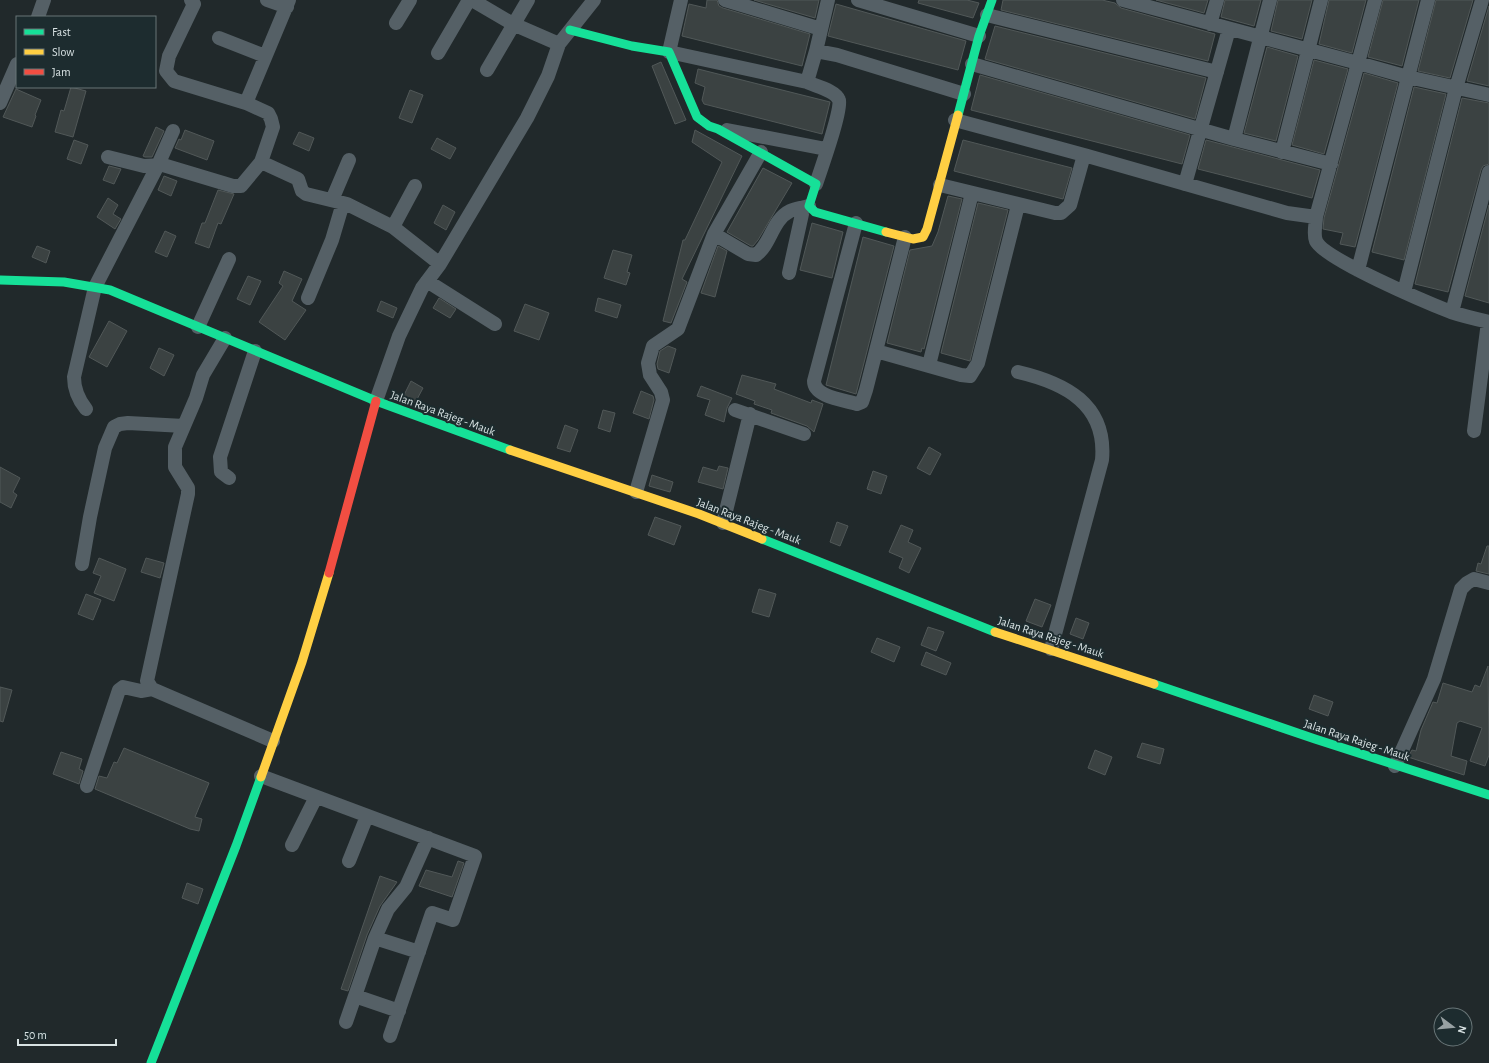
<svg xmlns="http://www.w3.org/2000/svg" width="1489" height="1063" viewBox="0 0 1489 1063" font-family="'Alegreya Sans',sans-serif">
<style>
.building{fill:#3b4242;stroke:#515858}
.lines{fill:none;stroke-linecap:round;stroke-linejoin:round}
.street{stroke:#556066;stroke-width:14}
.fast{stroke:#16e098;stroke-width:9}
.slow{stroke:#ffcf43;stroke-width:9}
.jam{stroke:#f24e42;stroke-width:9}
.labels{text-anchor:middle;stroke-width:4;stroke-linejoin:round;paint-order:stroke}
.street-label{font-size:12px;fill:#d8e2e3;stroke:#1d2c2f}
</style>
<rect width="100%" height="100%" fill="#21292b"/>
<path class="building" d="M707,0H717L719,6L723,8L810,34L802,66L682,36L689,4L706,8Z
M754,0H819L815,18Z
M919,0H967L979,3L973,18L918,3Z
M1003,0H1102L1115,3L1121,8L1215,34L1208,61L1001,10Z
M1156,0H1208L1204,13Z
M1225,0H1261L1254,26L1221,17Z
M1278,0H1312L1302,39L1271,31Z
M1329,0H1366L1352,53L1319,44Z
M1383,0H1419L1402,66L1368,57Z
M1436,0H1473L1450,78L1418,71Z
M836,4L966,41L958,70L828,36Z
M1489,6V86L1467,81Z
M995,26L1206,78L1195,119L985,59Z
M1267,47L1298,56L1276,141L1244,133Z
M1314,60L1348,69L1324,154L1292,145Z
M661,62L686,120L675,124L652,66Z
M698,69L830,102L822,134L704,104L702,100L705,87L695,83Z
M1364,73L1398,83L1355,247L1340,244L1343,233L1323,229L1324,218Z
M980,75L1190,135L1182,164L971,110Z
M71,87L86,91L73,137L55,132L61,110L64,111Z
M1414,87L1446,94L1404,260L1372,252Z
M16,89L41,100L35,115L36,116L32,127L3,117Z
M410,90L423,95L412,123L399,118Z
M1462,98L1489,103V164L1483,166L1481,170L1448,292L1415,284Z
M156,127L164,131L152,157H145L143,156Z
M185,130L214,141L207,160L175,148L179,139L181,140Z
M695,130L742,156L682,279L687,282L671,323L663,321L683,240H685L722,162L692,142Z
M299,132L314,138L309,151L293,144Z
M437,138L456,148L450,159L431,149Z
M74,140L88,145L81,164L67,159Z
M963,140L1072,168L1063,199L954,171Z
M1206,140L1320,170L1312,198L1198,169Z
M109,166L121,169L114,184L103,180Z
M763,168L792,183L758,240L753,246H751L727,232Z
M164,176L177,181L171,196L158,190Z
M218,190L234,194L221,224L218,223L209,248L195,243L202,223H205Z
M948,196L962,199L924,349L922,348L921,352L887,343L910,250L932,246L938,232Z
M108,198L118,205L113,214L121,219L115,229L97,217Z
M978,203L1008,210L970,361L941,353Z
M443,205L455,212L446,230L434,223Z
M1489,205V303L1465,296Z
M812,223L843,232L832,278L800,270Z
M165,231L176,236L167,257L155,252Z
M863,237L894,246L856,394L826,385Z
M37,246L50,251L46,263L32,257Z
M718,246L727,251L715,297L701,293Z
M613,250L632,255L627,272L630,273L626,285L604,278Z
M284,271L302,279L292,301L306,310L285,340L259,322L283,286L279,283Z
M248,276L261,281L250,305L237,299Z
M439,298L456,309L450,318L433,308Z
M598,298L621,305L617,318L595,311Z
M381,301L397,308L393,318L377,311Z
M525,304L549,313L539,340L514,331Z
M109,321L127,331L107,367L89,357Z
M668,346L676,349L669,373L658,369L657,364L660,351Z
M159,348L174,355L164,376L150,368Z
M742,375L776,384L774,389L811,403L812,400L823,404L814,432L807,426L771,413L772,410L754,404L755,401L736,394Z
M411,381L423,388L415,403L403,397Z
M701,386L732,398L727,408L724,422L705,415L710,400L697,396Z
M641,391L653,396L654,400L649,419L633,413Z
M603,410L615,413L610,432L598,428Z
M565,425L578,430L570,452L557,448Z
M929,447L941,454L930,475L917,468Z
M719,466L728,468L723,489L698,482L703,467L717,471Z
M0,467L20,478L13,492L17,495L11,508L0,502Z
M873,471L887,476L881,494L867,489Z
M652,475L673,482L670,492L649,486Z
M655,517L681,526L674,545L648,535Z
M837,522L848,526L840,546L830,542Z
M901,525L913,530L908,542L921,548L909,573L899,568L903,558L889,552Z
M1487,546H1489V574L1476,571L1478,563L1481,564Z
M99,558L126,569L114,601L94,593L101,576L93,573Z
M146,558L164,563L160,578L141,572Z
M759,589L776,594L769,617L752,612Z
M86,594L101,600L93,620L78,614Z
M1035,599L1051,605L1042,627L1026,621Z
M1076,618L1089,623L1083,639L1070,634Z
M928,627L944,632L936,651L921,645Z
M877,638L900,647L894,662L871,652Z
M926,652L951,663L946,675L921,665Z
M1488,666L1489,755L1485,766L1470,761L1482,728L1460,721L1457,723L1451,756L1467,761L1464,775L1408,757L1412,750L1416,751L1421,730L1433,702L1437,703L1443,683L1472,692L1475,685L1480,687Z
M0,687L12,690L3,722L0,721Z
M1314,695L1333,702L1328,716L1309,709Z
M1142,743L1164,749L1160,764L1137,757Z
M124,748L209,783L195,817L202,819L199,831L190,829L95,789L99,776L107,778L114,762L117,763Z
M1095,750L1112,757L1105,775L1088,768Z
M61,752L82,759L79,769L83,771L79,784L53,774Z
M458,861L464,863L452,897L419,886L426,870L452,877Z
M380,876L397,882L380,906L367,935L348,991L341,989Z
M187,883L203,889L198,904L182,898Z"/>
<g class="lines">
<path class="street" d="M267,0L287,7
M472,0L513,24L559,44
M681,0L669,52L807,82L816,51L837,55L964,94
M725,0L821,29
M858,0L979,36
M1123,0L1358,63L1316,217C1316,224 1313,234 1316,241C1324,259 1428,303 1451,312C1463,316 1476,319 1489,322
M1375,0L1358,63L1408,77L1489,95
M987,15L1217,72
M38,17L44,0
M396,23L410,0
M1210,24L1217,0
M219,38L265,56
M816,51L828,0
M438,53L469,0
M972,64L1234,139L1331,164
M487,70L528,0
M807,82C815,86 835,90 839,100C843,107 820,172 816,184
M0,103L17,64
M246,103L289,0
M955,120L1084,155
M727,130L826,149
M1234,139L1270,0
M1282,152L1321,0
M108,157L144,166L163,165L233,186H241L261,162L273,127L271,119L268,113L246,103L174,81L166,71L169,56L194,4L191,0
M261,162L298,179L302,191L306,194L347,204L393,227
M1185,184L1229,29
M940,185L1055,213H1061L1070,205L1084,155L1287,213L1316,217
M415,186L393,227L440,264
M332,200L349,160
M856,223L814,381C814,397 844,400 857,404L862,402L866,390L905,237
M714,234L761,152
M1358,270L1428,0
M789,273L802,214L800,208
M427,281L495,324
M1404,292L1456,88L1482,0
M308,298L332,240L343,203
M1452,312L1489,172
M198,327L229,259
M225,338L203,375L196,398L175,447V467L188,488V494L147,681L152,689L273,741
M876,351L961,375L970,376L978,363L1018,205
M929,365L972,193
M1018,372C1065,383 1107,404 1102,460L1051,649
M376,401L399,336L422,288L440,264L527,118L548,76L559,44L594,0
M86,409C78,399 74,390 74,377L95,287L158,165L173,131
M735,410L804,434
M1474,431L1488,322
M229,478L221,472L220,457L255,351
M636,492L663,400L661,392L650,375L648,363L653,346L678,329L714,234L748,254L756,255C771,244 772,220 790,211C796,208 803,208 809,206
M723,523L750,414
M82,564L90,517L105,448L114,427L120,424L128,423L184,426
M1395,766L1434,679L1461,589L1467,583L1474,579L1489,583
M261,776L475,856L453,920L432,913L390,1036
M87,786L119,690L123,687L141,691L152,689
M292,845L316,797
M349,861L367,816
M375,938L419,952
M355,996L375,938L388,909L406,887L428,838
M346,1022L355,996L399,1011"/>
<path class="fast" d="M570,30L632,46L669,52L697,117L709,126L718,129L816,184L809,206L815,212L886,232
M958,115L979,36L992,0
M0,280L64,282L110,290L376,401L510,450
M762,539L995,632
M1154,684L1315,739L1489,795
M151,1063L236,846L261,777"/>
<path class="slow" d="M886,232L913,239L923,237L927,229L958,115
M510,450L699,514L762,539
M995,632L1154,684
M261,777L302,662L329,573"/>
<path class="jam" d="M329,573L376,401"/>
</g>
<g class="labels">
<g class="street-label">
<text transform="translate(443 413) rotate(20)" y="4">Jalan Raya Rajeg - Mauk</text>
<text transform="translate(749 521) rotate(21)" y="4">Jalan Raya Rajeg - Mauk</text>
<text transform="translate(1051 637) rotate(18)" y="4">Jalan Raya Rajeg - Mauk</text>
<text transform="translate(1357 740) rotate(18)" y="4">Jalan Raya Rajeg - Mauk</text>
</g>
</g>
<rect x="16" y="16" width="140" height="72" fill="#1d2c2f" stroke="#687577"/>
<rect x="24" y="29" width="20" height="6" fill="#16e098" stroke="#687577"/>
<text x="52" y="36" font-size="12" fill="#d8e2e3">Fast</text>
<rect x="24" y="49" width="20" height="6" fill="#ffcf43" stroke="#687577"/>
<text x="52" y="56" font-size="12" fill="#d8e2e3">Slow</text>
<rect x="24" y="69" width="20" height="6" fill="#f24e42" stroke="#687577"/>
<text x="52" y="76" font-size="12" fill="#d8e2e3">Jam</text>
<g transform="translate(1453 1027) rotate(106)"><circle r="19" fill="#1d2c2f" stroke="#687577"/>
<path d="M0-3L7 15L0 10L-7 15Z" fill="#98a1a3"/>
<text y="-6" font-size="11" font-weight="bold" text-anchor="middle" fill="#d8e2e3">N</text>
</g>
<path d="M18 1039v6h98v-6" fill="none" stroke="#d8e2e3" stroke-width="2"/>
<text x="24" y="1039" font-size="12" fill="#d8e2e3" stroke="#1d2c2f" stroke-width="3" paint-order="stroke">50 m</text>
</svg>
